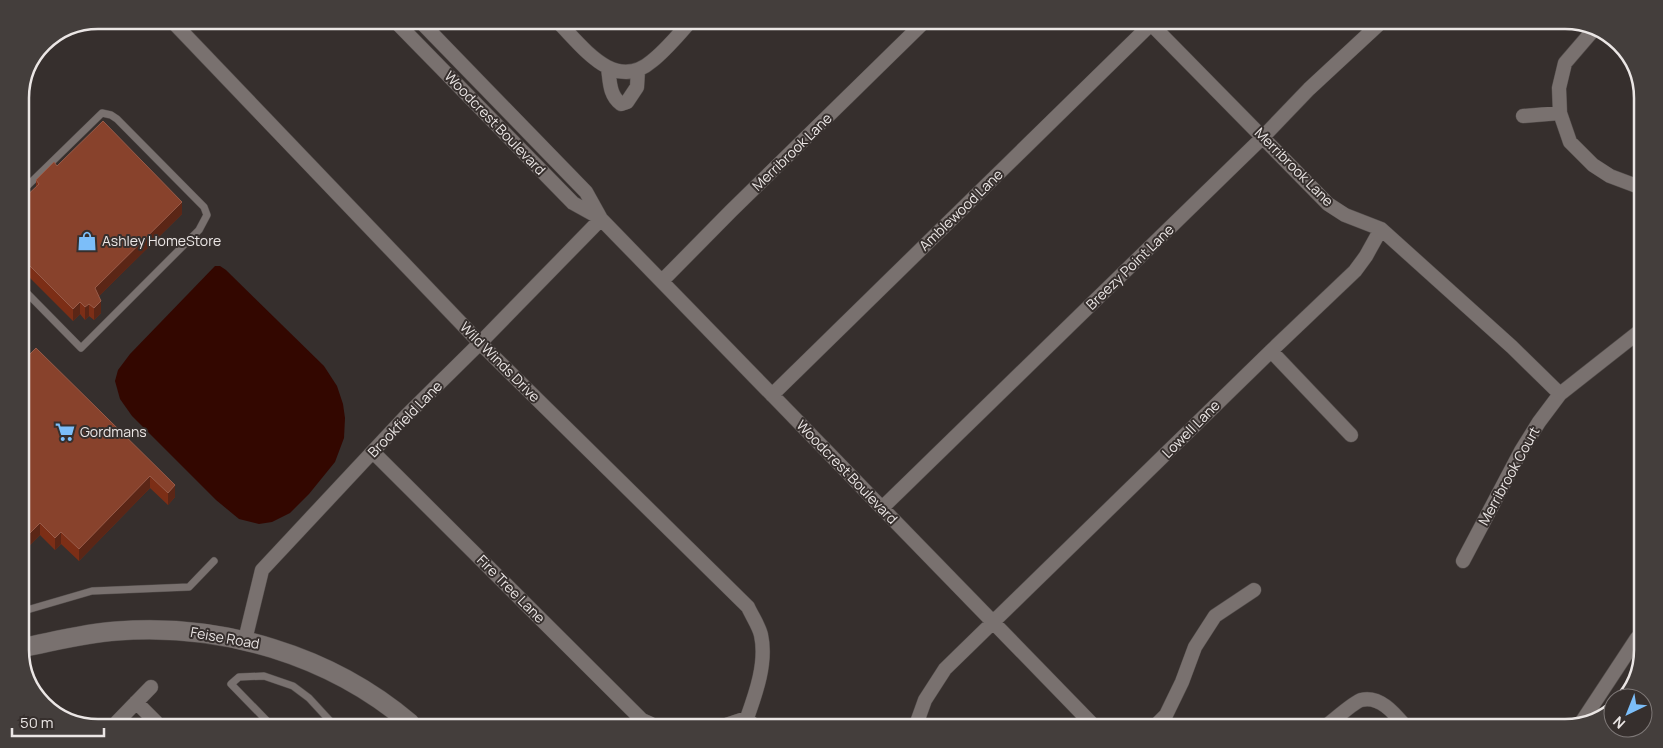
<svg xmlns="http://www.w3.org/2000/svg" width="1663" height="748" viewBox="0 0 1663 748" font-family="Manrope,sans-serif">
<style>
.water{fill:#330700}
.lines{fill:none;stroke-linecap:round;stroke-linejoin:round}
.lane-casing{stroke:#534d4b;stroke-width:8}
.street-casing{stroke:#534d4b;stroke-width:15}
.secondary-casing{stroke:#534d4b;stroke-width:20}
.lane{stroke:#79716f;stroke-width:7}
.street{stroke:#79716f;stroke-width:14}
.secondary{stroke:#79716f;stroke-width:19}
.wall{fill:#7c2e16}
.shaded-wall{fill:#5b2616}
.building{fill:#88422c;stroke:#985b49}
.labels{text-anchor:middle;stroke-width:4;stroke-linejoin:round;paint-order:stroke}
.street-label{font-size:14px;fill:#ebe6e5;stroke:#362f2d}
.poi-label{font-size:14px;fill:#ebe6e5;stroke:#362f2d;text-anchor:start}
.rim{fill:none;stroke:#ebe6e5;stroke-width:2.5}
</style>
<rect width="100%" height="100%" fill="#362f2d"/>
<path class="water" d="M215,266H220L226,270L324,366L337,386L343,404L345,418L344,438L335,462L309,494L290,513L272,522L259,524L239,519L216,500L132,416L120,399L115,381L118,370L130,354Z"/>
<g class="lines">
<defs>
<path id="lane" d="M20,193L102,113L111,115L117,119L204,207L207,215L199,230L81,348L20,286
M20,333L25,341L20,350
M20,612L92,591L189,587L214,561
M269,723L231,684L239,677L264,676L293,686L309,698L332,723"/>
<path id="street" d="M171,20L480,343L748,607C752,616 759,626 761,635C767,662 756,693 747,718L753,725
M395,21L573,203L600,218
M420,21L586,192L601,219L1094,726
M558,22C583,47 615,93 652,61C666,50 678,35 690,22
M1151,24L1328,204L1345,215L1381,229L1512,347L1560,394
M1596,27L1565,63L1559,88L1560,113L1570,142L1593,165L1610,176L1642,188
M608,68C610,81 609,95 621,104L627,102L637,87L638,70
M1523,116L1560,113
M662,281L731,211L923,23
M1271,351L1351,435
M772,395L1151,24
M373,452L642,720L651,724
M882,508L1263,137L1309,89L1378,25
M1463,561L1521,451L1539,422L1560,394L1640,331
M245,640L262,570L406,416L480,343L601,219
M136,702L156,722
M117,722L151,687
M1581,723L1637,638
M726,725L747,718
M916,725L925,700L945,669L1271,351L1355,271L1366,256L1381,229
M1155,726L1166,715L1182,682L1195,647L1215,616L1254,590
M1326,726C1334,720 1354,702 1361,700C1380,695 1395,714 1406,727"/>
<path id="secondary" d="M20,648C52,642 84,633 117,631C222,623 330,655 410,723"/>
</defs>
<use href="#lane" class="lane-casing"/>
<use href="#street" class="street-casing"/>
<use href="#secondary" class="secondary-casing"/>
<use href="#lane" class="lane"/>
<use href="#street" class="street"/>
<use href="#secondary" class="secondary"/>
</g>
<path class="wall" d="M57,166L182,214L99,296L101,313L94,320L89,316L85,320L80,314L73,321L20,268V202L36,187V180Z
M20,364L175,497L168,505L150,488L79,561L61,544L55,550L40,535L20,555Z"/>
<path class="shaded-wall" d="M182,202V214L95,300V288Z
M101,301V313L94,320V308Z
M80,302V314L73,321V309Z
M89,304V316L85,320V307Z
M150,476V488L79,561V549Z
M175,485V497L168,505V493Z
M40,523V535L20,555V543Z
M61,532V544L55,550V538Z"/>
<path class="building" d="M103,121L182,202L95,288L101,301L94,308L89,304L85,307L80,302L73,309L20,256V202L39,184L36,180L54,162L57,166Z
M36,348L175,485L168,493L150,476L79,549L61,532L55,538L40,523L20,543V364Z"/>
<defs>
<symbol id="shop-bare" viewBox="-9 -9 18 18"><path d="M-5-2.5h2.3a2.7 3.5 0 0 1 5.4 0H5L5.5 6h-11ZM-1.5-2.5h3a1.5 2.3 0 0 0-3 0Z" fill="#7cbef9" stroke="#362f2d" stroke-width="2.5" paint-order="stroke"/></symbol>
<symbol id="supermarket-bare" viewBox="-9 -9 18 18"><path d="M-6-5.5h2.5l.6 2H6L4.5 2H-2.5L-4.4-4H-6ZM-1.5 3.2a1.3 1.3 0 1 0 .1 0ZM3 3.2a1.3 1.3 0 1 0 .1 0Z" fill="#7cbef9" stroke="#362f2d" stroke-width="2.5" paint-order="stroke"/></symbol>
</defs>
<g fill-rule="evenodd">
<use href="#shop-bare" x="73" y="227" width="28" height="28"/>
<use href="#supermarket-bare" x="51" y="418" width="28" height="28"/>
</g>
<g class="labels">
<g class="street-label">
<text transform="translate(495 123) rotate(46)" y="5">Woodcrest Boulevard</text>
<text transform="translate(792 152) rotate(-44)" y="5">Merribrook Lane</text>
<text transform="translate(1294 167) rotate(45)" y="5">Merribrook Lane</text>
<text transform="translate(961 210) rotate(-44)" y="5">Amblewood Lane</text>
<text transform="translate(1130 267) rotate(-44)" y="5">Breezy Point Lane</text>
<text transform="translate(500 362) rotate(45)" y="5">Wild Winds Drive</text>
<text transform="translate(405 419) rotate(-46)" y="5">Brookfield Lane</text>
<text transform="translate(1191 429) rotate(-45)" y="5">Lowell Lane</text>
<text transform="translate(847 472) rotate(46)" y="5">Woodcrest Boulevard</text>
<text transform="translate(1509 476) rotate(-61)" y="5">Merribrook Court</text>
<text transform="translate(511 589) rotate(45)" y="5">Fire Tree Lane</text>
<text transform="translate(225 638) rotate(10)" y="5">Feise Road</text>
</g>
<g class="poi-label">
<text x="102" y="246">Ashley HomeStore</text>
<text x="80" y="437">Gordmans</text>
</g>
</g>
<path d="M0 0H1663V748H0ZM98 29H1565A69 69 0 0 1 1634 98V650A69 69 0 0 1 1565 719H98A69 69 0 0 1 29 650V98A69 69 0 0 1 98 29Z" fill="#443e3c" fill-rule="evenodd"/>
<path class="rim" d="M98 29H1565A69 69 0 0 1 1634 98V650A69 69 0 0 1 1565 719H98A69 69 0 0 1 29 650V98A69 69 0 0 1 98 29Z"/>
<g transform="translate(1628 713) rotate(223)"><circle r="24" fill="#362f2d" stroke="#7e7877"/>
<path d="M0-4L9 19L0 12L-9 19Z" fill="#7cbef9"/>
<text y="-8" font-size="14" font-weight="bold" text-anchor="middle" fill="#ebe6e5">N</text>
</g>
<path d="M12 728v8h92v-8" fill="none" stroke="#ebe6e5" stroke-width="2.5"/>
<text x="20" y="728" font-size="15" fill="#ebe6e5" stroke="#362f2d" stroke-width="4" paint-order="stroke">50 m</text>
</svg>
